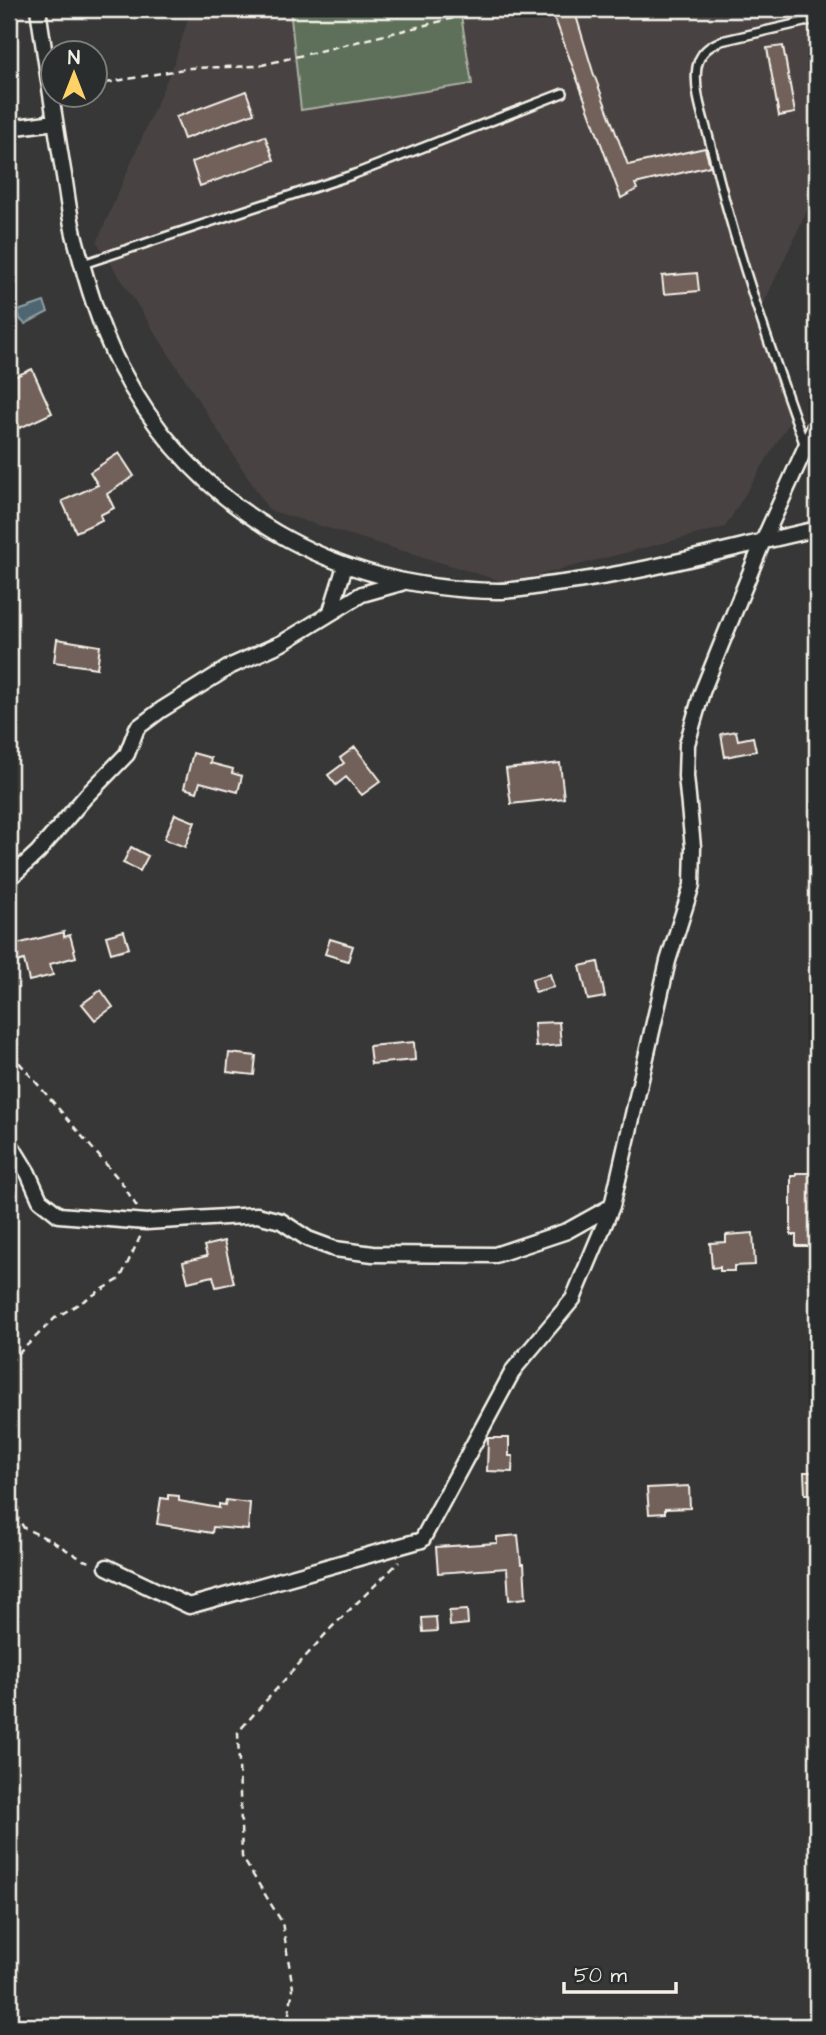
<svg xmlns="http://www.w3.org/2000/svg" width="826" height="2035" viewBox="0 0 826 2035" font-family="'Architects Daughter',sans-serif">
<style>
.built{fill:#494342}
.green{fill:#5e705a;stroke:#a9b0a1;stroke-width:2}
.water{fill:#4e6672;stroke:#909ea1;stroke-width:2}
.building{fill:#72605a;stroke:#f4f1e8;stroke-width:2}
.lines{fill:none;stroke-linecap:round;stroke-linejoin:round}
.service-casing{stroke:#f4f1e8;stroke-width:12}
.minor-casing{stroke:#f4f1e8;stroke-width:19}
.path{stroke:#f4f1e8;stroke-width:2.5;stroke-dasharray:7 5;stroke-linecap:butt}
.service{stroke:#2a2d2e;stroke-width:7}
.minor{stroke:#2a2d2e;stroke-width:14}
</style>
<rect width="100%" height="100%" fill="#383737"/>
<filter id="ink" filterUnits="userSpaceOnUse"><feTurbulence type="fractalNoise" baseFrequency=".0143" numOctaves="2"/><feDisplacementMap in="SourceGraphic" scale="14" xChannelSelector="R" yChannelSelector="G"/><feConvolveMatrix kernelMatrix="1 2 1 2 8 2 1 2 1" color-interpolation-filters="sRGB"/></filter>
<g filter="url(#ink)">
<path class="built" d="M191,9H817V189L761,309L798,408L725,527L508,583L269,510L97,242L175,61Z"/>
<path class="green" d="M290,9H460L472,84L301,110Z"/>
<path class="water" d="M44,302L48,312L25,324L20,319L18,311Z"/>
<path class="building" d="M574,9L593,72L628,165L705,148L710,166L635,184L637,189L621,198L554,16Z
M783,46L795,113L779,116L767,48Z
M246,91L254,113L184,139L176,117Z
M265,136L274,160L200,186L192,162Z
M697,273L699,291L664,294L662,276Z
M32,369L52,413L20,428L9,404V379Z
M119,453L134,476L107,494L114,508L100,515L102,520L76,532L62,501L98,485L90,472Z
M57,639L100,646L97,668L54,662Z
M736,731L738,740L753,737L756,751L725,757L721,734Z
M355,747L381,781L362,795L346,777L336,785L328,775L344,763L340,758Z
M193,753L211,758L210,763L233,769L232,773L242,776L238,792L200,782L197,792L184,788Z
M560,763L564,798L511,804L506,769Z
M175,814L195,822L185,847L164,839Z
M131,847L148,856L140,871L123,863Z
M124,931L129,948L111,953L106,936Z
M64,932V937L70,935L76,957L50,964L53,975L29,981L24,960L13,963L9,946Z
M330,939L353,946L348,961L325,954Z
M598,962L605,997L588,1000L580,966Z
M550,974L554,987L535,992L532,979Z
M101,990L113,1007L95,1020L82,1004Z
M559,1022L561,1045L536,1047L534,1023Z
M414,1042L415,1060L371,1064L369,1046Z
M229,1053L256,1056L254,1075L227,1072Z
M796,1173H817V1246H796V1235H791V1176H796Z
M753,1233L755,1265L734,1266V1271H720V1267L712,1268L710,1243L726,1242V1235Z
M224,1241L234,1283L216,1287L213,1276L188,1282L183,1262L207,1256L204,1246Z
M488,1438H509V1456H513L512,1472L487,1471Z
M804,1472H817V1494H805Z
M689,1486L690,1508L665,1509V1513L649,1514L647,1488Z
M168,1495L179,1496V1501L219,1508V1504L225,1505L226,1500L250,1503L248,1530L213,1527L212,1533L157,1524L161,1498L168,1499Z
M518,1535L521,1564H524L526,1598L509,1600L507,1568L438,1573L436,1547L497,1543V1537Z
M467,1610L468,1624L450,1626L449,1611Z
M436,1617L437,1631L423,1632L422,1618Z"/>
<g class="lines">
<defs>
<path id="service" d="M83,264L352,175L563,93
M805,446C770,348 736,251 712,150C706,124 693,94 697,67C700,52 709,46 721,41L817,19"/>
<path id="minor" d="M38,9C46,62 54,116 63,170C67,192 69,216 75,238C86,280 99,326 119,365C195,512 335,589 498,591C517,591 537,586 555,584C644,573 730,548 817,529
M9,128L55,122
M331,611L345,566
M9,879L38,852L86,796L127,754L137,728L161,710L231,666L282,643L362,594L401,583
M9,1142L28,1173L40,1200L59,1215L146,1222L257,1215L281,1221L308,1239L335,1249L373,1254L495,1255L567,1231L612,1206
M107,1567L189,1606L422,1540L514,1369L573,1299L612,1206L668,961L692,885L693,847L686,776L687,744L702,692L763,541L817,422"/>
</defs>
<use href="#service" class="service-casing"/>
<use href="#minor" class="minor-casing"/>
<path class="path" d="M94,85L190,68L258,66L491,9
M9,1056L17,1060L122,1183L137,1207
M9,1363L55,1318L120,1279L141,1235
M9,1503L24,1528L52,1541L83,1560L94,1563
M287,2026L293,1988L282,1922L242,1857L238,1732L331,1628L399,1562"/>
<use href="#service" class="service"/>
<use href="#minor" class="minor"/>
</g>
</g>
<rect width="826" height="2035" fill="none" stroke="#2a2d2e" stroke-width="35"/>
<rect x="18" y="18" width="791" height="2000" fill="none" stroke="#f4f1e8" stroke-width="2.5" filter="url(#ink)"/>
<g transform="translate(74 74)"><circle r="33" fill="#2a2d2e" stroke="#7b7b78" stroke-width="2"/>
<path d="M0-5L12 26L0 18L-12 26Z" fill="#ffd166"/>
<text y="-10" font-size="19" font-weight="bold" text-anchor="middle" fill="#f4f1e8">N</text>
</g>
<path d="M564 1982v10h112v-10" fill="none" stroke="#f4f1e8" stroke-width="3.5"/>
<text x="574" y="1982" font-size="21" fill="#f4f1e8" stroke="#2a2d2e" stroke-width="5" paint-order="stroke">50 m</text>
</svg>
